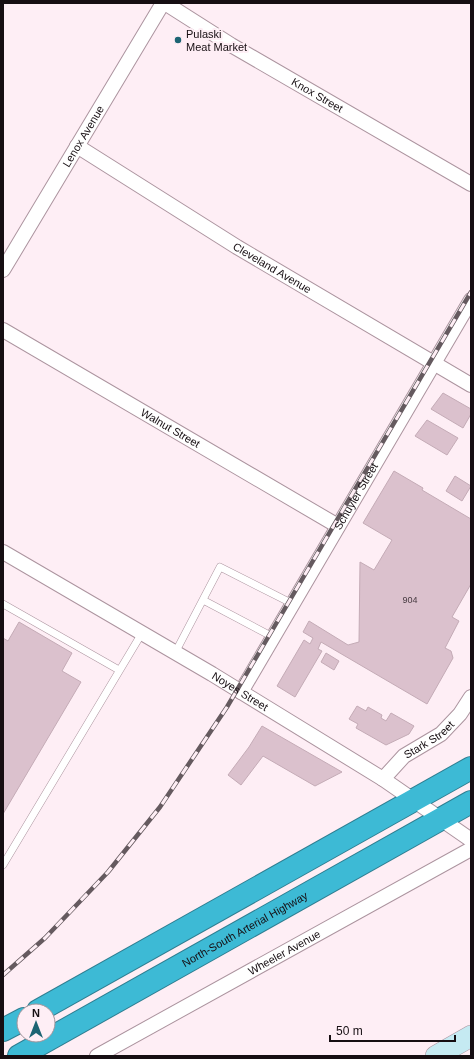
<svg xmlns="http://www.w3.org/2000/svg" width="474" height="1059" viewBox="0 0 474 1059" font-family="Helvetica,sans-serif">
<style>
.building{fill:#dbc1cd;stroke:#c4abb6}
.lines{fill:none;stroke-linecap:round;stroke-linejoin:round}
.lane-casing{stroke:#ac949f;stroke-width:8}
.street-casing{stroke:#ac949f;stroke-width:16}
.secondary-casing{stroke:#ac949f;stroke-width:22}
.highway-casing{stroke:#2f7e91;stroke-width:24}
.lane{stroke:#fff;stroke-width:7}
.street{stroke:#fff;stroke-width:14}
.secondary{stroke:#c5eaf2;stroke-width:21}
.highway{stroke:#3dbad5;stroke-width:22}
.rail-casing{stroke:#655a5f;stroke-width:4.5}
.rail{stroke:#feeef5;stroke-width:3;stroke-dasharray:9;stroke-linecap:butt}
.poi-dot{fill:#1d6473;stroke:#feeef5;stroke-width:1.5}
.labels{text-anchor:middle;stroke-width:4;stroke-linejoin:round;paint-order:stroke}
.number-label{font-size:9px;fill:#473b41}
.poi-label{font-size:11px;fill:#160e12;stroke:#feeef5;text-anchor:start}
.street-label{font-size:11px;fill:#160e12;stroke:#feeef5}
</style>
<rect width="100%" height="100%" fill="#feeef5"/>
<path class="building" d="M443,393L471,409V414L463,428L431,409Z
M427,420L458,438L447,455L415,436Z
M394,471L423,488L422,490L471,519V584L452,617L459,621L445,648L451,651L453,658L427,704L321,642L318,649L322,651L295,697L277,686L304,640L310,644L313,638L303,632L309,621L348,645L359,642L360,562L374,570L392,540L363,523Z
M455,476L471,486L462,501L446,491Z
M19,622L72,653L62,671L81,682L3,814V638L8,641Z
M326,653L339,661L334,670L321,662Z
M357,706L366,711L368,707L382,715L381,718L386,721L391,713L414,726L409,734L386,745L356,728L358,724L349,719Z
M262,726L342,772L315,786L263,756L241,785L228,775L249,747Z"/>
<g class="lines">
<defs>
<path id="lane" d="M203,600L273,637
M3,604L119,670
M175,653L220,567L293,604
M3,865L142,633"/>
<g id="street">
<path id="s1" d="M165,3L231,45L471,184"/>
<path id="s2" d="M77,146L237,247L471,385"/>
<path id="s3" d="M3,270L163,3"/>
<path id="s4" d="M3,330L338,526"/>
<path id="s5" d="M3,552L212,674L383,779L471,840"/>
<path id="s6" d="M241,692L471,300"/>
<path id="s7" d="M383,779L404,756L441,734L460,714L471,697"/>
<path id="s8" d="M97,1056L471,849"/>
</g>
<path id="secondary" d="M436,1056L471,1036"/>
<g id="highway">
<path d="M38,1011L471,768"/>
<path d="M3,1030L24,1019"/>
<path id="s9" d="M19,1056L471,802"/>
</g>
</defs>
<use href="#lane" class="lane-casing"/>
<use href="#street" class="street-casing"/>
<use href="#secondary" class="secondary-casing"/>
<use href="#highway" class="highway-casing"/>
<use href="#lane" class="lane"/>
<use href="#street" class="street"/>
<use href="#secondary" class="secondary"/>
<use href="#highway" class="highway"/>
<defs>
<path id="rail" d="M3,975L45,938L108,872L160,807L227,707L471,292"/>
</defs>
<use href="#rail" class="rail-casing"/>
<use href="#rail" class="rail"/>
</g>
<circle class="poi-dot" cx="178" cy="40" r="4"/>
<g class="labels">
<g class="number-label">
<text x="410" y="603">904</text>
</g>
<g class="poi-label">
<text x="186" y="38">Pulaski<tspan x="186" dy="13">Meat Market</tspan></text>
</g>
<g class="street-label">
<text dy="4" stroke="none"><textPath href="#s1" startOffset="178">Knox Street</textPath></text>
<text dy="4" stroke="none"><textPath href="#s3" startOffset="156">Lenox Avenue</textPath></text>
<text dy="4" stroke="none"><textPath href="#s2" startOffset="230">Cleveland Avenue</textPath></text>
<text dy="4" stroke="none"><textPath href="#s4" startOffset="194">Walnut Street</textPath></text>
<text dy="4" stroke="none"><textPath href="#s6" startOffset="227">Schuyler Street</textPath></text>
<text dy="4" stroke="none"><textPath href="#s5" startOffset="275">Noyes Street</textPath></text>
<text dy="4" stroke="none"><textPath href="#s7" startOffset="61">Stark Street</textPath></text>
<text dy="4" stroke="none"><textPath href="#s9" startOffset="259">North-South Arterial Highway</textPath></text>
<text dy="4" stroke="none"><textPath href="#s8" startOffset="214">Wheeler Avenue</textPath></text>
</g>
</g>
<rect width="474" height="1059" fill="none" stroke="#160e12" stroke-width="8"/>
<g transform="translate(36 1023)"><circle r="19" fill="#feeef5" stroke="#a1949a"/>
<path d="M0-3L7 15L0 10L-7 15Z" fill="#1d6473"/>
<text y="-6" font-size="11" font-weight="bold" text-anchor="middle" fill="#160e12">N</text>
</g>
<path d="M330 1035v6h125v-6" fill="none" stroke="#160e12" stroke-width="2"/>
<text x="336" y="1035" font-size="12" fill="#160e12" stroke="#feeef5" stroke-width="3" paint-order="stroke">50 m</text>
</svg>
